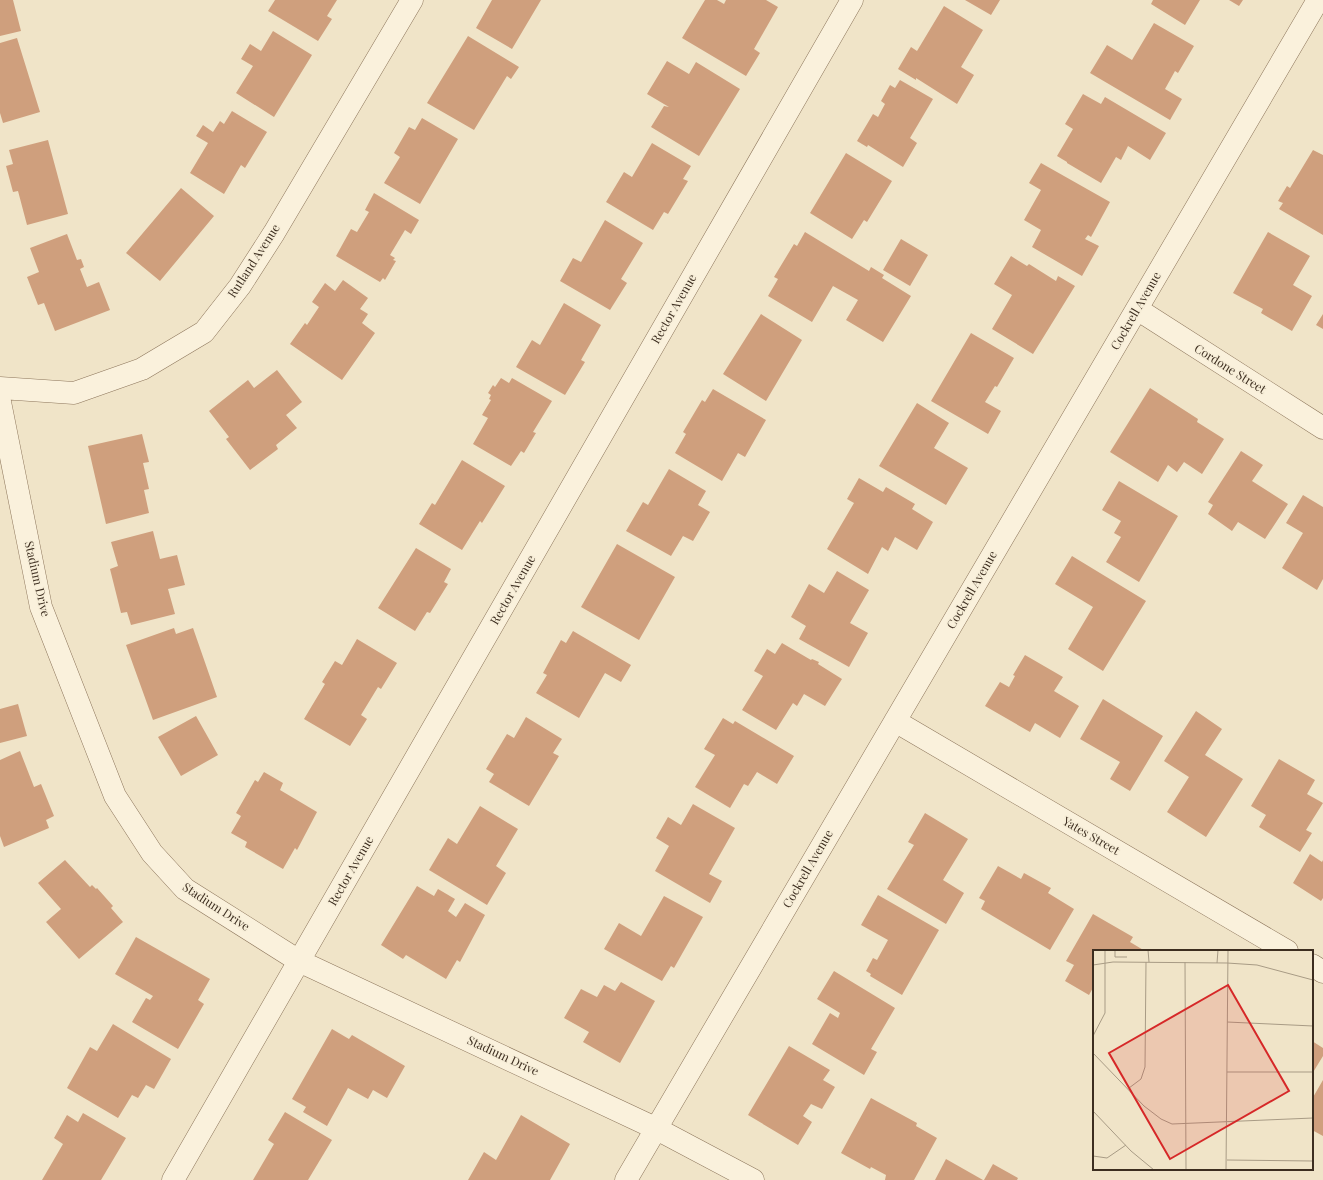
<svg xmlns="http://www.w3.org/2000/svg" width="1323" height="1180" viewBox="0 0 1323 1180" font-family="'Playfair Display',serif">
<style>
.building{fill:#cf9f7d}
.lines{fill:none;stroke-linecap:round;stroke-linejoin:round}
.minor-casing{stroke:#8d765c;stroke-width:23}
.minor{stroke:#faf1dc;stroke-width:22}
.labels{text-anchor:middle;stroke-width:3;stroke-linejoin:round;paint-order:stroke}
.street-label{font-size:12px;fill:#3d2e20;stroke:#f7eed8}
.inset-road{fill:none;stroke:#a89b85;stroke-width:1}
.view{fill:#d62828;fill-opacity:0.15;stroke:#d62828;stroke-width:2}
.inset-edge{fill:none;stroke:#3d2e20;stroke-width:2}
</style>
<rect width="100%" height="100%" fill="#f0e4c8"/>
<path class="building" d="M0,0H13L21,31L0,36Z
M275,0H337L327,16L332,19L318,41L268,11Z
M492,0H541L512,49L476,28Z
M705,0H717L724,4L726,0H766L778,7L754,49L760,53L746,76L682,38Z
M965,0H1000L991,15Z
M1153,0H1200L1185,25L1151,4Z
M1229,0H1243L1239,6Z
M944,6L983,30L961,67L974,75L957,104L916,78V80L898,69L911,47L917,51Z
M1154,23L1194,46L1178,73L1175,71L1165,89L1182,99L1170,120L1090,73L1107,45L1132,60Z
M273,31L312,55L274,117L236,93L253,66L241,59L250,44L261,51Z
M468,36L519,67L511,79L507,76L474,130L427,103Z
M17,38L40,112L3,123L0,113V43Z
M667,61L689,74L696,62L740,89L699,156L651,127L664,106L669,107L647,94Z
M900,80L933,99L910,138L917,143L903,167L868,145L867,147L857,141L873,114L878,117L885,104L881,101L890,85L895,88Z
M1083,94L1101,104L1105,97L1166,133L1150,160L1128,146L1121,160L1116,157L1101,183L1067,163V162L1057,156L1073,129L1065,124Z
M232,111L267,132L245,168L241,165L224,194L190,173L208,143L196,136L203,125L213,132L220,121L224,124Z
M422,118L458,139L420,204L384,183L400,157L394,153L409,127L415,130Z
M48,140L68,214L27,225L18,191L13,192L6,166L13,164L9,150Z
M652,143L691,166L683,179L688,181L668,214L664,212L653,230L606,202L624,172L632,177Z
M1313,150L1323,155V235L1279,209L1283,203L1278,201L1287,186L1290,188Z
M846,153L892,181L867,222L864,220L852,239L810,213Z
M1041,163L1110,202L1091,237L1088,235L1085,239L1099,246L1082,276L1032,247L1041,230L1024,220L1041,190L1029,183Z
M181,188L214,216L160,281L126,253Z
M374,193L419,220L411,234L405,230L390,255L395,258L393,260L396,261L385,280L383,278L380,282L336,256L351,229L357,232L369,212L365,210Z
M605,220L643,243L621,279L627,283L610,310L560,281L573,258L581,262Z
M805,232L869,271L871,267L884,275L882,278L911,296L883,342L846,320L858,300L833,286L812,322L768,296L778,279L774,277L794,244L797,246Z
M1268,232L1310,256L1293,285L1312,296L1292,331L1261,313L1263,309L1233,293Z
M67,234L77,260L81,259L84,267L80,269L87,287L99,282L110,310L55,331L44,303L38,305L27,277L39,272L30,248Z
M901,239L928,255L910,286L883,270Z
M1011,256L1027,266L1029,264L1056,281L1058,276L1075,286L1033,354L992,329L1012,295L994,284Z
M343,280L368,298L360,309L368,314L362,323L375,333L342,380L290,344L305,323L307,325L319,307L312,302L325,283L335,291Z
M564,303L601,325L581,360L585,362L565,395L516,367L532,340L540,345Z
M761,314L802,340L766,401L723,374Z
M1323,314V329L1316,325Z
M971,333L1014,358L997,387L995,386L985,402L1001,411L988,434L931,401Z
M277,370L302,402L286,415L297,428L276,445L278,449L250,470L226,439L229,437L209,411L248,380L254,388Z
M501,378L509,383L512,378L552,401L533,432L536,433L524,453L521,451L511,466L473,444L488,418L482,415L491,400L489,399L491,395L488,393L493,385L495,387Z
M1150,388L1198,419L1197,422L1224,439L1202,474L1184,462L1177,472L1168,465L1158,482L1110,452Z
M713,389L766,420L745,457L738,453L722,481L675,453L686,434L683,432L702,400L705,402Z
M917,403L949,423L934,448L968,468L946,505L879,466Z
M142,434L149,462L143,463L149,489L144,490L149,513L106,524L88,446Z
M1241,451L1263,465L1252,481L1288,504L1265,539L1238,522L1232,531L1208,514L1213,505L1208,502Z
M462,460L505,486L482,523L480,521L462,550L419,524L432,503L435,505Z
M669,469L706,491L698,505L710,512L693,541L683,536L671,556L626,531L643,502L648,505Z
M859,478L883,492L886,487L915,504L912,509L933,522L917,550L895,537L888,551L882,547L868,574L827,549L854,503L847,499Z
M1119,481L1178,516L1139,582L1106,562L1121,537L1114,533L1121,521L1102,510Z
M1303,495L1323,507V579L1317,590L1282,568L1303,533L1286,523Z
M153,531L160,559L177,555L185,585L168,589L175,614L131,625L127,612L121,613L110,569L118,566L111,542Z
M617,544L675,577L639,640L581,607Z
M416,548L451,569L444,582L448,584L430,613L427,612L415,631L378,608Z
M1072,556L1146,601L1103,671L1068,649L1093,607L1055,584Z
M837,571L869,590L850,623L868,633L849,667L799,639L806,626L791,617L809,584L824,593Z
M174,628L176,634L193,628L217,697L153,720L126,645Z
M573,631L631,665L621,682L605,673L579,718L536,693L547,675L543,673L561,640L566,643Z
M357,639L397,663L381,689L378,687L361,715L367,719L350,746L304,719L325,684L322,682L335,661L342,665Z
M782,643L811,660L812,659L819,662L818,664L842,679L825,706L804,694L797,706L793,703L776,730L742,710L763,676L754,671L767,649L775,654Z
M1025,655L1063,677L1054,691L1079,706L1060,738L1035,723L1030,732L985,706L1000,682L1009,687L1015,676L1013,675Z
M1103,699L1163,736L1130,791L1110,779L1120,762L1080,739Z
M18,704L27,736L0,743V709Z
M1196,711L1222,729L1205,755L1243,779L1206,837L1167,812L1189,777L1164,761Z
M196,716L218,755L181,776L158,737Z
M526,717L562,739L553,753L559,756L529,806L489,782L494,774L486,769L507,734L514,738Z
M723,718L733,724L735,721L794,756L777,784L757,772L748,786L744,784L730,808L695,787L715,755L704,749Z
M20,751L34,787L41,784L54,816L46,820L49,828L4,847L0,836V760Z
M1279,759L1315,780L1307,794L1323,803L1306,830L1312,833L1300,852L1259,827L1266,815L1251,806Z
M264,772L283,783L280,790L317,812L297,850L295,848L283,869L245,847L247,842L231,833L241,816L236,813L255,780L258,782Z
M693,804L735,828L709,874L722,881L710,903L655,871L669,846L656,838L668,817L681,825Z
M480,806L518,829L496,866L506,873L487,905L429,870L448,838L457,844Z
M925,813L968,839L943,880L964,893L946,924L887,889L914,845L908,842Z
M1310,854L1322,862L1323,860V898L1321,901L1293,883Z
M65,860L90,887L92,885L96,889L97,888L113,906L111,908L123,922L79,959L46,922L61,909L38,883Z
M998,866L1021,879L1024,873L1051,888L1048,893L1074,909L1050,950L981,909L985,901L979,898Z
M417,886L434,896L438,889L455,899L448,911L456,917L465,903L485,915L460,962L457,960L446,979L406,955L403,959L381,945Z
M878,895L939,930L902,995L870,976L871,974L866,971L873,958L877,960L888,940L861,925Z
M664,896L703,917L674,968L671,966L662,981L604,949L619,923L641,936Z
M1093,914L1133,937L1130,942L1145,951H1094V986L1089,995L1065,981L1074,965L1066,961Z
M136,937L210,979L198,1000L204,1004L178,1049L132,1022L146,998L150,1000L153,996L115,974Z
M834,971L895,1008L871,1049L877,1052L864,1075L812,1044L830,1013L838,1018L840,1013L817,999Z
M621,982L655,1001L620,1063L583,1042L589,1032L564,1018L581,989L597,997L604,985L615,991Z
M113,1024L171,1059L154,1089L146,1085L138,1098L132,1095L118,1118L67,1088L90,1047L97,1051Z
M332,1029L349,1039L352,1035L405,1066L387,1098L373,1090L368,1099L348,1088L327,1126L303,1112L306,1107L292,1099Z
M1312,1041L1323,1048V1056L1312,1074Z
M789,1046L830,1070L823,1080L835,1087L822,1109L811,1104L803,1116L812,1122L798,1145L748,1115Z
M1323,1080V1136L1312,1130V1099Z
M871,1098L917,1123L916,1126L937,1138L914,1180H885L886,1175L871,1167L870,1169L841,1153Z
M285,1112L332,1140L308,1180H253L274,1144L268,1140Z
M83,1113L126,1138L101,1180H42L63,1144L54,1138L67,1115L78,1122Z
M521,1115L570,1144L550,1180H468L484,1152L496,1160Z
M946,1159L983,1180H935Z
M993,1164L1018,1178L1017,1180H984Z"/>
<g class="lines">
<defs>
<path id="minor" d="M1137,309L1323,428
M0,388L74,393L142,369L204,332L240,286L274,233L412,0
M0,402L41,607L115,796L152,853L185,889L299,961L655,1128L753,1180
M895,721L1287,951
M1312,965L1323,972
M173,1180L852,0
M626,1180L1318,0"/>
</defs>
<use href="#minor" class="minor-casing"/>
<use href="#minor" class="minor"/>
</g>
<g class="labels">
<g class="street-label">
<text transform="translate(254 261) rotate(-57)" y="4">Rutland Avenue</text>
<text transform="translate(674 309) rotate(-60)" y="4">Rector Avenue</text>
<text transform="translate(1136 311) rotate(-60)" y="4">Cockrell Avenue</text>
<text transform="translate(1230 369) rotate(32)" y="4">Cordone Street</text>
<text transform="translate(37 579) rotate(77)" y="4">Stadium Drive</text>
<text transform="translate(513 590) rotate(-60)" y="4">Rector Avenue</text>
<text transform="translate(972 590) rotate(-60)" y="4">Cockrell Avenue</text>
<text transform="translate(1091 836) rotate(30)" y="4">Yates Street</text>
<text transform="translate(808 869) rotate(-60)" y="4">Cockrell Avenue</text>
<text transform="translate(351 871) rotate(-60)" y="4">Rector Avenue</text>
<text transform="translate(216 907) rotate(33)" y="4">Stadium Drive</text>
<text transform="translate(503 1056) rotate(25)" y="4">Stadium Drive</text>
</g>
</g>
<g transform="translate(1093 950)">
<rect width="220" height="220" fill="#f0e4c8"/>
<path class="inset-road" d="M22,0V7H34M55,0L56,12M92,12L93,220M124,13L125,0M0,15L20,12L134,13L164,15L220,30M134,72L220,76M0,86L12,63V0M0,103L51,156L68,169L79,174L220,168M134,122H220M36,138L48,129L52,117L53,12M0,161L38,201L61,220M0,206L14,208L33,195M134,210L220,211M133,220L135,0"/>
<path class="view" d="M135,35L196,141L77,209L16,103Z"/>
<rect width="220" height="220" class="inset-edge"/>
</g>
</svg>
